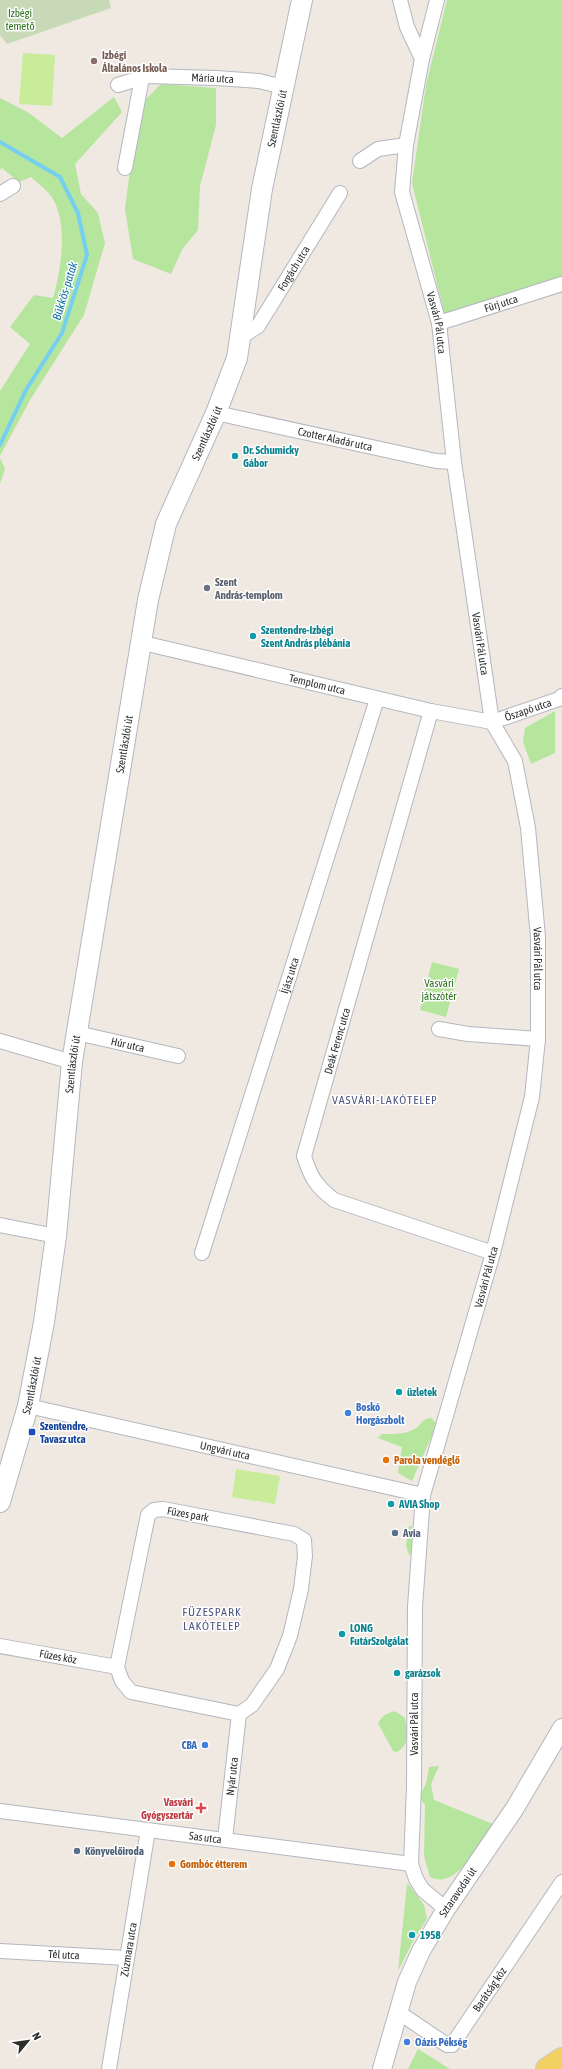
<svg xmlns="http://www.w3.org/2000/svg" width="562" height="2069" viewBox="0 0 562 2069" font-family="'Asap Condensed',sans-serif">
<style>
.green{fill:#b6e59e}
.cemetery{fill:#c8d9b8}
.pitch{fill:#c9ec9a}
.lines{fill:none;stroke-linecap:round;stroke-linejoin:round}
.stream{stroke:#75cff0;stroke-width:4}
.minor-casing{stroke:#b4b7c1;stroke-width:16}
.tertiary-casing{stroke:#b4b7c1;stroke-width:20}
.secondary-casing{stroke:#b4b7c1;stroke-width:22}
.primary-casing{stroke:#c9c9c9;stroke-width:24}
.minor{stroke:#fff;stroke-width:14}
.tertiary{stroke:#fff;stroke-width:18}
.secondary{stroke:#fff;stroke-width:20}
.primary{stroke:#f2d163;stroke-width:22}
.education-dot{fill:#8d6e63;stroke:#fff;stroke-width:1.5}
.culture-dot{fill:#0f9aa8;stroke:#fff;stroke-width:1.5}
.worship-dot{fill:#6b7280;stroke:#fff;stroke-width:1.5}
.shop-dot{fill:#3f7fe0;stroke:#fff;stroke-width:1.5}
.transit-dot{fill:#1a4fb4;stroke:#fff;stroke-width:1.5}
.food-dot{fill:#e8710a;stroke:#fff;stroke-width:1.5}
.service-dot{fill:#5c6f8a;stroke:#fff;stroke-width:1.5}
.health-dot{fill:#e0444e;stroke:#fff;stroke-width:1.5}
.labels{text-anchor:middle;stroke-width:3;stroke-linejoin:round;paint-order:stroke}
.park-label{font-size:11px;fill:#2c6e1b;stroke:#fff}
.education-label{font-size:11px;font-weight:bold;fill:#785e54;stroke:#fff;text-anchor:start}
.street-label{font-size:11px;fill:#2e2e2e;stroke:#fff}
.culture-label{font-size:11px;font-weight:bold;fill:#0d838f;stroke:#fff;text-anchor:start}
.worship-label{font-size:11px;font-weight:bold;fill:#5b616d;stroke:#fff;text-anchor:start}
.shop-label{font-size:11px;font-weight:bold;fill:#366cbe;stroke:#fff;text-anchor:start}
.transit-label{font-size:11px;font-weight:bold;fill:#164399;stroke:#fff;text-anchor:start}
.food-label{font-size:11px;font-weight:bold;fill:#c56008;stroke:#fff;text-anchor:start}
.service-label{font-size:11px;font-weight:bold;fill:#4e5e75;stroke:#fff;text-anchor:start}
.health-label{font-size:11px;font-weight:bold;fill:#be3a42;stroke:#fff;text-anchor:end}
.water-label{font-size:12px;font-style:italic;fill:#0d6fa3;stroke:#fff}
.neighbourhood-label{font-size:12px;letter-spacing:1px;fill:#4d5680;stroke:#fff}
</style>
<rect width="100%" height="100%" fill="#efe9e1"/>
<path class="green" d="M447,0H562V277L445,316L412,183L426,85Z
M161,84L216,88V125L200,186L198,230L183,248L171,274L133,259L125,209L138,107Z
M114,97L122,112L75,164L81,194L98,213L105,243L84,315L30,400L0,456V391L30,344L10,327L34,295L53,298C61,271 69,221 51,196C46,189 37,183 31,177L19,182L2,168L0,170V98L29,113L62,138Z
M0,458L5,469L0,484Z
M555,711V753L531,764L523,742L525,728Z
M432,962L459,969L446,1017L420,1010Z
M431,1418L437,1424L412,1481L398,1473L402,1447L378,1438L382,1434C395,1434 405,1435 416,1428C423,1423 422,1419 431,1418Z
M409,1526H412L413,1553L409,1555L406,1546Z
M395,1711L405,1718C407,1732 411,1743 397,1752L393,1751L378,1723L384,1715Z
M439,1766L431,1784L434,1800L493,1824C480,1842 457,1891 430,1877L424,1856L425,1805L419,1797L426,1784L429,1767Z
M407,1884L410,1886L424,1905L427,1919L412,1943L398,1971Z
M418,2049L450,2069H408Z"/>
<path class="cemetery" d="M0,0H109L111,8L7,44L0,35Z"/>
<path class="pitch" d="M23,53L55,55L52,106L19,104Z
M236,1469L280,1476L275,1504L232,1497Z"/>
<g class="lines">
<path class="stream" d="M0,142L60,177L78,213L87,255L62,333L26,390L0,445"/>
<defs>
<g id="minor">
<path d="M400,0L407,27L422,59"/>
<path id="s1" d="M437,0L422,59L406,145L402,192L439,323L454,462L492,722L515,761L528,828L538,937V1039L532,1097L493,1253L423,1495L415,1607L414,1787L411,1864L416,1879L423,1890L446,1909"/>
<path id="s2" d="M118,85L147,76L216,78L259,81L283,87"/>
<path d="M360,161L378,149L406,145"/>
<path d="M125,168L142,78"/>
<path d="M0,194L13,186"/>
<path id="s3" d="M439,323L562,284"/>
<path id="s4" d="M241,337L258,326L340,193"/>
<path id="s5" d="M216,413L436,461L454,462"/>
<path id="s6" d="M143,643L431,711L492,722L559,699L562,696"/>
<path d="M431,711L304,1156C311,1178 316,1186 334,1200L493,1253"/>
<path d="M439,1029L468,1034L538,1039"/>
<path id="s7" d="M77,1033L178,1056"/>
<path d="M0,1041L72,1062"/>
<path d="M0,1225L56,1236"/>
<path id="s8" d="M202,1253L377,699"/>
<path id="s9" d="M28,1406L423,1495"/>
<path d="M163,1509L294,1534L304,1540L305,1556L301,1589L290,1636L277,1669L252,1705L239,1714L131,1692L122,1681L117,1667L148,1515L154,1510Z"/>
<path id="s10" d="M0,1646L117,1667"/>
<path id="s11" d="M0,1811L411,1864"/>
<path id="s12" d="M225,1839L239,1714"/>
<path id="s13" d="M0,1951L127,1958"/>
<path id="s14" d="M398,2012L447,2045H452L562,1882"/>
<path id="s15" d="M109,2069L148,1830"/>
</g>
<g id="tertiary">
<path id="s16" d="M382,2069L407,1982L421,1951L446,1909L515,1808L562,1728"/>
</g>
<g id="secondary">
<path id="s17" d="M0,1502L28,1406L44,1322L56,1236L72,1062L148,600L166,524L216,413L237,358L262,189L302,0"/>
</g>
<path id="primary" d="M547,2069L562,2059"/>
</defs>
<use href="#minor" class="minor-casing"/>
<use href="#tertiary" class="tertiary-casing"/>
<use href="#secondary" class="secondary-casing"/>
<use href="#primary" class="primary-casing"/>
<use href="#minor" class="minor"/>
<use href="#tertiary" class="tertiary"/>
<use href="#secondary" class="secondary"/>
<use href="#primary" class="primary"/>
</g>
<circle class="education-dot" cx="94" cy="61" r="4"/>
<g class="culture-dot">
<circle cx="235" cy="456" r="4"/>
<circle cx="253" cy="636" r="4"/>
<circle cx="399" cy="1392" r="4"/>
<circle cx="391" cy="1504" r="4"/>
<circle cx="342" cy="1634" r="4"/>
<circle cx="397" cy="1673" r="4"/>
<circle cx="412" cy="1935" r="4"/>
</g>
<circle class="worship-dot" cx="207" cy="588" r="4"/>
<g class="shop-dot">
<circle cx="348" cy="1413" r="4"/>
<circle cx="205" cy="1745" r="4"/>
<circle cx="407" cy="2042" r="4"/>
</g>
<rect class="transit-dot" x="28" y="1428" width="8" height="8" rx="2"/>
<g class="food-dot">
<circle cx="386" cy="1460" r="4"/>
<circle cx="172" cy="1864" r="4"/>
</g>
<g class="service-dot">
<circle cx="395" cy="1533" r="4"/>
<circle cx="77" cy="1851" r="4"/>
</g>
<path class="health-dot" d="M199 1802h4v4h4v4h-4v4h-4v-4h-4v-4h4z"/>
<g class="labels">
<g class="park-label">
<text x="20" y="17">Izbégi<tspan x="20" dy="13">temető</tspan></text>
<text x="439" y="987">Vasvári<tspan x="439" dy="13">játszótér</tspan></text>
</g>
<g class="education-label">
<text x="102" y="59">Izbégi<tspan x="102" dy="13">Általános Iskola</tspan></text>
</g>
<g class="street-label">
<text dy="4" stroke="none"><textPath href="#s2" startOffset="96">Mária utca</textPath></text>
<text dy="4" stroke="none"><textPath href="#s17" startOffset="1417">Szentlászlói út</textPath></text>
<text dy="4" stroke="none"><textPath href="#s4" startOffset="88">Forgách utca</textPath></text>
<text dy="4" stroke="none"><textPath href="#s3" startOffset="65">Fürj utca</textPath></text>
<text dy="4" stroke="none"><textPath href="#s1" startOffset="331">Vasvári Pál utca</textPath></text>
<text dy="4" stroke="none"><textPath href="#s17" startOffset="1093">Szentlászlói út</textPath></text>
<text dy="4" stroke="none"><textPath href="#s5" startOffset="122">Czotter Aladár utca</textPath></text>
<text dy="4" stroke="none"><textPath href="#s1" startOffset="655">Vasvári Pál utca</textPath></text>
<text dy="4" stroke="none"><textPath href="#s6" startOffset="179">Templom utca</textPath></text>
<text dy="4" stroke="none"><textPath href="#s6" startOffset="396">Őszapó utca</textPath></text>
<text dy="4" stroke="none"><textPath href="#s17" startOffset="769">Szentlászlói út</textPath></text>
<text dy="4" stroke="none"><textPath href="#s1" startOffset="979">Vasvári Pál utca</textPath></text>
<text dy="4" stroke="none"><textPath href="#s8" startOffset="291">Íjász utca</textPath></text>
<text transform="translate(337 1041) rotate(-74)" y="4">Deák Ferenc utca</text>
<text dy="4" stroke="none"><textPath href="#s7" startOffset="52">Húr utca</textPath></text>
<text dy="4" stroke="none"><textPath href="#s17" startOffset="445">Szentlászlói út</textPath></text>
<text transform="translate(486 1277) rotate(-75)" y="4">Vasvári Pál utca</text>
<text dy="4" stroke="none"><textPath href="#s17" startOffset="121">Szentlászlói út</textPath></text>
<text dy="4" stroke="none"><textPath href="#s9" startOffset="202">Ungvári utca</textPath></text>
<text transform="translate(188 1514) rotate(10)" y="4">Füzes park</text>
<text dy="4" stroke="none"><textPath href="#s10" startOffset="59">Füzes köz</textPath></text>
<text transform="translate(414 1724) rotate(-90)" y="4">Vasvári Pál utca</text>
<text dy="4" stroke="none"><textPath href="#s12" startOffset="63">Nyár utca</textPath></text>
<text dy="4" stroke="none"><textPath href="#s11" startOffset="207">Sas utca</textPath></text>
<text dy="4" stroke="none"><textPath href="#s16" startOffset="194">Sztaravodai út</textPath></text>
<text dy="4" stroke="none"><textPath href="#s15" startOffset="121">Zúzmara utca</textPath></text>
<text dy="4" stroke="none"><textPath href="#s13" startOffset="64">Tél utca</textPath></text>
<text dy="4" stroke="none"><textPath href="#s14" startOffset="131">Barátság köz</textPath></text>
</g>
<g class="culture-label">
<text x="243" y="454">Dr. Schumicky<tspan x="243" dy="13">Gábor</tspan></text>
<text x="261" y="634">Szentendre-Izbégi<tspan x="261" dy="13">Szent András plébánia</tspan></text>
<text x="407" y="1396">üzletek</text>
<text x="399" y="1508">AVIA Shop</text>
<text x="350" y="1632">LONG<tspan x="350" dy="13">FutárSzolgálat</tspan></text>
<text x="405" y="1677">garázsok</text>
<text x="420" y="1939">1958</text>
</g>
<g class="worship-label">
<text x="215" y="586">Szent<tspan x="215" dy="13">András-templom</tspan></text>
</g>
<g class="shop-label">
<text x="356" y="1411">Boskó<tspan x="356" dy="13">Horgászbolt</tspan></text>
<text x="197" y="1749" text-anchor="end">CBA</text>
<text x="415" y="2046">Oázis Pékség</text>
</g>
<g class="transit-label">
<text x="40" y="1430">Szentendre,<tspan x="40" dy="13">Tavasz utca</tspan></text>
</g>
<g class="food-label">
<text x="394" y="1464">Parola vendéglő</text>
<text x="180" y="1868">Gombóc étterem</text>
</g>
<g class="service-label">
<text x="403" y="1537">Avia</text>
<text x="85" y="1855">Könyvelőiroda</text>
</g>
<g class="health-label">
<text x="193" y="1806">Vasvári<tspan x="193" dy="13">Gyógyszertár</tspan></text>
</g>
<g class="water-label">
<text transform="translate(65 291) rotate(-73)" y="4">Bükkös-patak</text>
</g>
<g class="neighbourhood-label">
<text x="385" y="1104">VASVÁRI-LAKÓTELEP</text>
<text x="212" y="1616">FÜZESPARK<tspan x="212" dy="14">LAKÓTELEP</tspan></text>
</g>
</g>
<g transform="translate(28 2041) rotate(61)" stroke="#ffffff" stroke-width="3" paint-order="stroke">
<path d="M0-3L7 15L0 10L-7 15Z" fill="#2e2e2e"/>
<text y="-6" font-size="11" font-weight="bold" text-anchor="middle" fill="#2e2e2e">N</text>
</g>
</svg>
